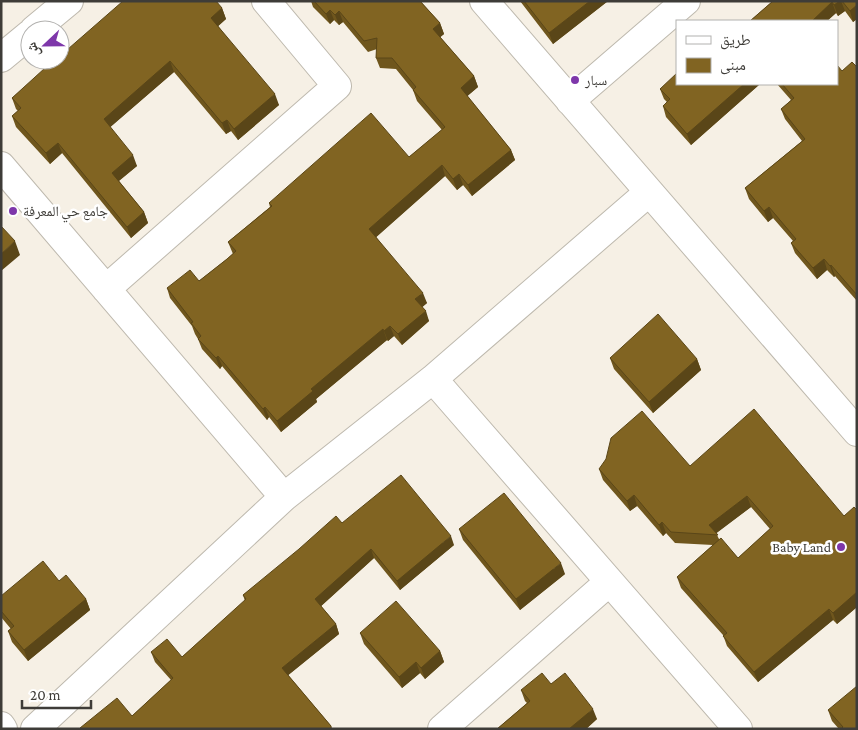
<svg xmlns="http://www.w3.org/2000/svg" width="858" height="730" viewBox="0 0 858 730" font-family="'Crimson Pro','Noto Naskh Arabic',serif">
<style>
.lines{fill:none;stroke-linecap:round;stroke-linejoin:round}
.minor-casing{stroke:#beb9ae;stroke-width:30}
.minor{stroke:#fff;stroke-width:28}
.wall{fill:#6f561d;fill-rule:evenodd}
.shaded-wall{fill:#5a4618}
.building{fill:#816422;stroke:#5a4618}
.poi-dot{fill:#7e37aa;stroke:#fff;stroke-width:2}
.labels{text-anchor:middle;stroke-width:5;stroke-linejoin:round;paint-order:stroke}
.poi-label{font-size:14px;fill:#3e3c38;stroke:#fff;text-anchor:start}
</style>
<rect width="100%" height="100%" fill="#f6f0e5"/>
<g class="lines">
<defs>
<path id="minor" d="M484,1L857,432
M34,30L69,1
M1,58L30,34
M570,101L686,1
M1,166L284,497
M106,289L337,86L266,1
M433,379L738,729
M1,726L3,729
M35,729L284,497L433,379L649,192
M442,729L609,582"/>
</defs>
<use href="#minor" class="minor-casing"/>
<use href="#minor" class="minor"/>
</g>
<path class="wall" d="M311,1H420L440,23L444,34L440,37L474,76L478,87L467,96L511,150L515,160L472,196L463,185L457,190L445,176L376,237L427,303L422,307L429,321L402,345L394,336L388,341L387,340L316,399L317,402L281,432L269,417L267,420L222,366L220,369L202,349L198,339L195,334L192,326L170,298L167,288L199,281L227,259L233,254L228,242L270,207L269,203L409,157L442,130L417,101L413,90L396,69L380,68L376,58L377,49L368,52L343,22L339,25L334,20L330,24L313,7Z
M520,1H608L553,44Z
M773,1H857V19L853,22L845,11L838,16L836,13L827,21H750Z
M222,8L226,19L218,26L279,105L238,140L231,131L226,134L174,72L110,127L137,166L119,181L144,212L148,223L131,238L62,153L50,164L16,127L12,116L18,111L16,109L12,98L46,69Z
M857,67V301L835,276L834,277L827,270L817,279L795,253L791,243L793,241L773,218L768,222L749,199L745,188L802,141L785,119L781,109L791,100L777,84H837L842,71Z
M677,84H760L691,145L666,117L663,106L667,102L664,99L660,89Z
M610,358L697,359L701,370L653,413L614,369Z
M690,466L844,516L857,510V607L837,624L833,620L758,682L727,646L723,635L681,588L677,577L713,545L675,543L666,533L663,536L637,506L630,511L603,480L599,469ZM751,507L770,529L738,558L719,539L716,533Z
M342,523L454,545L400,590L374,558L321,606L336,624L339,634L288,675L331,726L332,729H80L132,716L171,680L155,662L151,652L182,657L245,601L243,595Z
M459,529L565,574L520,610L463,540Z
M59,581L86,599L90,610L28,661L12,642L8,631L11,629L1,617V596Z
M360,633L440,651L444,662L425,679L420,673L402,688L364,644Z
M551,684L597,719L586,729H497L527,703L525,701L521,690Z
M828,710L857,729H839L832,721Z"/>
<path class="shaded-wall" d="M590,1H608L553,44L549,33Z
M840,1H841L845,11L838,16L834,5Z
M832,2L836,13L827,21H812Z
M857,5V19L853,22L850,11Z
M222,8L226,19L215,29L211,18Z
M330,10L334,20L330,24L326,14Z
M339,11L343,22L339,25L335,15Z
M440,23L444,34L437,40L433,29Z
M170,61L174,72L107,130L104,119Z
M474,76L478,87L464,99L461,88Z
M744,84H760L691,145L687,134Z
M275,94L279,105L238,140L234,129Z
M227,120L231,131L226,134L222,123Z
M58,143L62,153L50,164L46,153Z
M511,150L515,160L472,196L468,185Z
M133,155L137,166L116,183L112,173Z
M442,165L445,176L373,240L369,229Z
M459,174L463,185L457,190L453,179Z
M769,207L773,218L768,222L764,211Z
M144,212L148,223L131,238L127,227Z
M15,241L20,255L1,271V254Z
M824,259L827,270L817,279L813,268Z
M831,265L835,276L834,277L830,266Z
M423,293L427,303L419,310L415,299Z
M426,311L429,321L402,345L398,334Z
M390,326L394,336L388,341L384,331Z
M383,329L387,340L316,399L317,402L281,432L277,421L311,389Z
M218,356L222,366L220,369L216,358Z
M697,359L701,370L653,413L649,402Z
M265,407L269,417L267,420L263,409Z
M634,495L637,506L630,511L627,501Z
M747,496L751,507L714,535L709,525Z
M662,522L666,533L663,536L659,525Z
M451,536L454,545L400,590L397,581Z
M371,549L374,558L319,608L315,599Z
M561,563L565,574L520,610L516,599Z
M857,592V607L837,624L833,613Z
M86,599L90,610L28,661L24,650Z
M829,609L833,620L758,682L754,672Z
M336,624L339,634L286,677L282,668Z
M440,651L444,662L425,679L421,668Z
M416,662L420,673L402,688L399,677Z
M593,709L597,719L586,729H569Z"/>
<path class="building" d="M123,1H216L222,8L211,18L275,94L234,129L227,120L222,123L170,61L104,119L133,155L112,173L144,212L127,227L58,143L46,153L12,116L21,108L12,98L45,68L46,69L56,60H60V56Z
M314,1H420L440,23L433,29L474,76L461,88L511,150L468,185L459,174L453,179L442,165L369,229L423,293L415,299L426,311L398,334L390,326L384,331L383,329L311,389L313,391L277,421L265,407L263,409L218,356L216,358L198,339L201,336L191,323L193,322L167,288L190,270L199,281L227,259L236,251L228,242L272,206L269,203L371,113L409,157L445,127L413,90L416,87L392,58H376L377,38L364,41L339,11L335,15L330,10L326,14Z
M524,1H590L549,33Z
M773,1H840L834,5L832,2L812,21H750Z
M842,1H857V5L850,11Z
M852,62L857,67V295L831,265L830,266L824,259L813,268L791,243L796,239L769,207L764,211L745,188L805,139L781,109L794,98L782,84H837V65L842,71Z
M677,73V84H744L687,134L663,106L670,99L660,89Z
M1,226L15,241L1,254Z
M658,314L697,359L649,402L610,358Z
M754,409L844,516L854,507L857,510V592L833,613L829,609L754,672L723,636L727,633L677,577L721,538L738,558L773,526L747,496L709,525L718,535L671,532L662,522L659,525L634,495L627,501L599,469L606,459L611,438L642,411L690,466Z
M401,475L451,536L397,581L371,549L315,599L336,624L282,668L331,726V729H80V728L117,698L132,716L173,678L151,652L167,639L182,657L246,599L243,595L299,549L336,516L342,523Z
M504,493L561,563L516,599L459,529Z
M43,561L59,581L66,575L86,599L24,650L8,631L14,626L1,611V596Z
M396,601L440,651L421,668L416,662L399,677L360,633Z
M542,673L551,684L565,673L593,709L569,729H497L530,701L521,690Z
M857,686V729H841L843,727L828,710Z"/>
<g class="poi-dot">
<circle cx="575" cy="80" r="5"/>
<circle cx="13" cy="211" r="5"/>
<circle cx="841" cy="547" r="5"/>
</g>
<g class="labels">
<g class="poi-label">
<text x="585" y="85">سبار</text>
<text x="23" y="216">جامع حي المعرفة</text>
<text x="831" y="552" text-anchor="end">Baby Land</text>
</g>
</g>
<rect width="858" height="730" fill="none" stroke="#3e3c38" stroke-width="5"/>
<rect x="676" y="20" width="162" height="65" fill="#ffffff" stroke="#b2b1af"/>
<rect x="686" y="36" width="25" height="8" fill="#ffffff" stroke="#b2b1af"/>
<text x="720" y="45" font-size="15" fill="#3e3c38">طريق</text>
<rect x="686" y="58" width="25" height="15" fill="#816422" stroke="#b2b1af"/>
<text x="720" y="70" font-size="15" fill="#3e3c38">مبنى</text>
<g transform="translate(45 45) rotate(248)"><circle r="24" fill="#ffffff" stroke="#b2b1af"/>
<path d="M0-4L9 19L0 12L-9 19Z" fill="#7e37aa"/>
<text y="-8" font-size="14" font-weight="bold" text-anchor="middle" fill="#3e3c38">ش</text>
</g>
<path d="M22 700v8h69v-8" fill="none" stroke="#3e3c38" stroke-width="2.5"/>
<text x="30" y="700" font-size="15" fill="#3e3c38" stroke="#ffffff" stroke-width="4" paint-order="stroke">20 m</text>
</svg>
